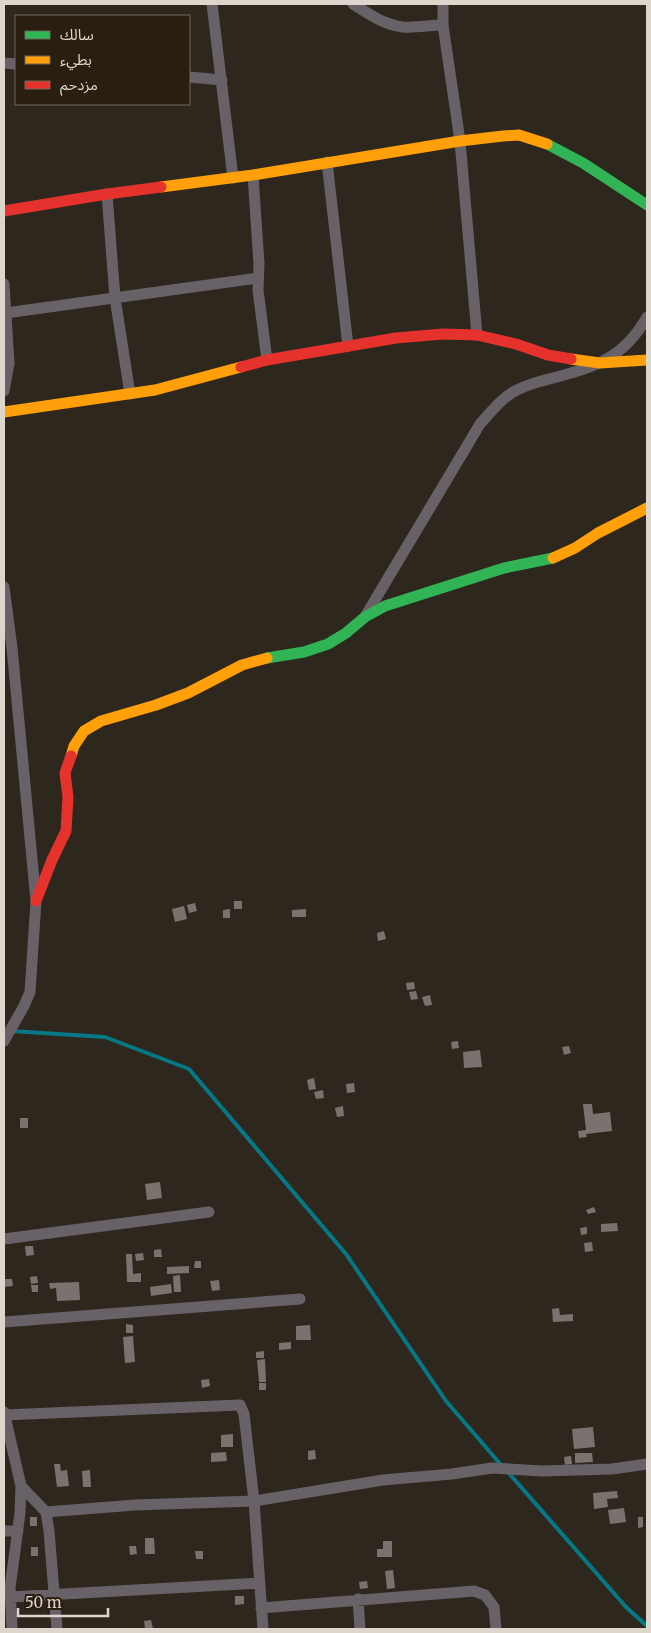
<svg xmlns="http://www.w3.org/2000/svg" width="651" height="1633" viewBox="0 0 651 1633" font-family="Merriweather,'Noto Sans Arabic',serif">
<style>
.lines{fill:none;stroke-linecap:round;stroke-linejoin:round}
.stream{stroke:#057885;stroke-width:4}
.building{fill:#7a726f}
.street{stroke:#686268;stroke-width:11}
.fast{stroke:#30b455;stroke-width:11}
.slow{stroke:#ff9f0a;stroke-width:11}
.jam{stroke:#e5322d;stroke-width:11}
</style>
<rect width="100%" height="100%" fill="#2d271e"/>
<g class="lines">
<path class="stream" d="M11,1031L105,1037L189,1069L346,1254L446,1401L502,1466
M507,1471L626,1607L647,1626"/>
</g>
<path class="building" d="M234,901H242V909H234Z
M195,903L197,911L189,913L187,905Z
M184,906L187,919L175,922L172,909Z
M230,909V918H223V910Z
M306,909V917H292V910Z
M384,931L386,939L378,941L377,933Z
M414,982L415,989L407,990L406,983Z
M416,991L418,999L411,1000L409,992Z
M430,995L432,1005L425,1006L422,997Z
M458,1041L459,1048L452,1049L451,1042Z
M569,1046L571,1053L564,1055L562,1047Z
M480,1050L482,1067L464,1068L463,1052Z
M314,1078L316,1089L309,1090L307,1080Z
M354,1083L355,1092L347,1093L346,1084Z
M323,1090L324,1098L316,1099L314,1092Z
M583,1104H592L593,1114L610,1112L612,1131L586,1134L587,1137L579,1138L578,1131L586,1130Z
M343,1106L344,1116L337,1117L335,1108Z
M20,1118H28V1128H20Z
M160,1182L162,1198L147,1200L145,1184Z
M594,1207L596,1212L588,1214L586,1210Z
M617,1223L618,1231L601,1232V1224Z
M587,1227V1234L581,1235L580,1228Z
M592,1242L593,1251L585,1252L584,1243Z
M25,1246H33L34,1255L26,1256Z
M161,1249L162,1257H154V1250Z
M143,1253L144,1260L136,1261L135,1254Z
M126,1254H132L133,1274L141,1273V1282H127Z
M195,1261H201V1268H194Z
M189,1266V1273L167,1274V1267Z
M180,1275L181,1292H174L173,1276Z
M37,1276L38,1283L31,1284L30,1277Z
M4,1279H12L13,1286L4,1287Z
M219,1280L220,1290L212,1291L210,1281Z
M79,1282L80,1300L57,1301L56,1288L50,1289L49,1283Z
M171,1284L172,1293L151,1296L150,1287Z
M31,1285H38V1292H32Z
M559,1308L560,1315L573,1314V1321L553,1322L552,1309Z
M126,1324L133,1325V1333H126Z
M310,1325L311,1340H296V1326Z
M133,1336L135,1362L125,1363L123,1337Z
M291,1342V1349L279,1350V1343Z
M264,1351V1358H256V1352Z
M265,1359L266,1382H259L257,1360Z
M209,1379L210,1386L202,1388L201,1380Z
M259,1383H266V1390H259Z
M593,1427L595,1447L574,1449L572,1429Z
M233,1434V1447H221V1435Z
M315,1450L316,1459L308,1460V1451Z
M226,1452L227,1461L211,1462V1453Z
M575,1453H592L593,1462L575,1463Z
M571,1456L572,1464L565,1465L564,1457Z
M54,1464H60L61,1471L67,1470L69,1486L57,1487Z
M90,1470L91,1487H83L82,1471Z
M617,1491L618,1498L607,1499L608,1507L594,1509L593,1493Z
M624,1508L626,1522L610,1524L608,1510Z
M30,1517H37V1526H30Z
M638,1517H643V1527L638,1528Z
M145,1538H154L155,1554H145Z
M383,1541H392V1557H377V1549H383Z
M129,1546H136L137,1554L130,1555Z
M31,1547H38V1556H31Z
M195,1551H203V1559H196Z
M393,1570L395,1588L387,1589L385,1571Z
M367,1581L368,1588L360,1589L359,1582Z
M235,1596H244V1604L235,1605Z
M151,1620L153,1629H145L144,1621Z"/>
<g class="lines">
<path class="street" d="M212,4L233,178
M353,4C369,14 384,25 403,27C416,28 431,25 443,25
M443,4V25L460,141L477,335
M4,63L16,64
M189,77L222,80
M327,162L348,346
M253,175L259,264L258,290L267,360
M107,194L115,298L130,394
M4,284L9,363L4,391
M6,313L258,278
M4,587L12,648L36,901L30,992L24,1006L4,1041
M366,615L480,424C491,412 502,397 517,390C528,384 541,381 553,378C597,366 624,358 647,317
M4,1239L209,1212
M4,1322L300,1299
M4,1412L21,1486L46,1512L49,1531L57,1629
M4,1415L240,1405L244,1414L254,1501L263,1629
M46,1512L135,1505L254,1501L383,1480L452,1474L492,1468L542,1471L612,1469L647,1464
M4,1531H18
M10,1597L260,1583
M358,1599L360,1629
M261,1608L474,1591L485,1595L494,1607L496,1629
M12,1629L10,1588L20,1513L21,1486"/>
<path class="fast" d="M547,144L583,163L647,205
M267,658L304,652L328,644L346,633L365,617L385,606L504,568L553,558"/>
<path class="slow" d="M161,187L253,175L460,141L503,136L519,135L547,144
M571,359L600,363L647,360
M4,412L155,390L241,367
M553,558L575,548L598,533L647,508
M71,756L74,746L84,731L101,721L156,705L188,693L242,665L267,658"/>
<path class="jam" d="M4,211L107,194L161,187
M241,367L267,360L396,338L443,334L477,335L516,344L548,355L571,359
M36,901L52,860L66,831L68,797L65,773L71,756"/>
</g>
<rect width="651" height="1633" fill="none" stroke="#ddd6cc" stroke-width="10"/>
<rect x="15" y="15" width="175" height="90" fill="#291e0f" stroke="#71685b"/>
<rect x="25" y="31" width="25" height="8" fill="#30b455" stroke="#71685b"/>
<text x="60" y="40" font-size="15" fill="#ddd6cc">سالك</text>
<rect x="25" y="56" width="25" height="8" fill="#ff9f0a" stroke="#71685b"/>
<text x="60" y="65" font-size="15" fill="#ddd6cc">بطيء</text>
<rect x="25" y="81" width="25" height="8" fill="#e5322d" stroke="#71685b"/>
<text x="60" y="90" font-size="15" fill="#ddd6cc">مزدحم</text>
<path d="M18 1608v8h90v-8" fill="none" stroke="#ddd6cc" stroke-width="2.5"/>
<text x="25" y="1608" font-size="15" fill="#ddd6cc" stroke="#291e0f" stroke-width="4" paint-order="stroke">50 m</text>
</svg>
